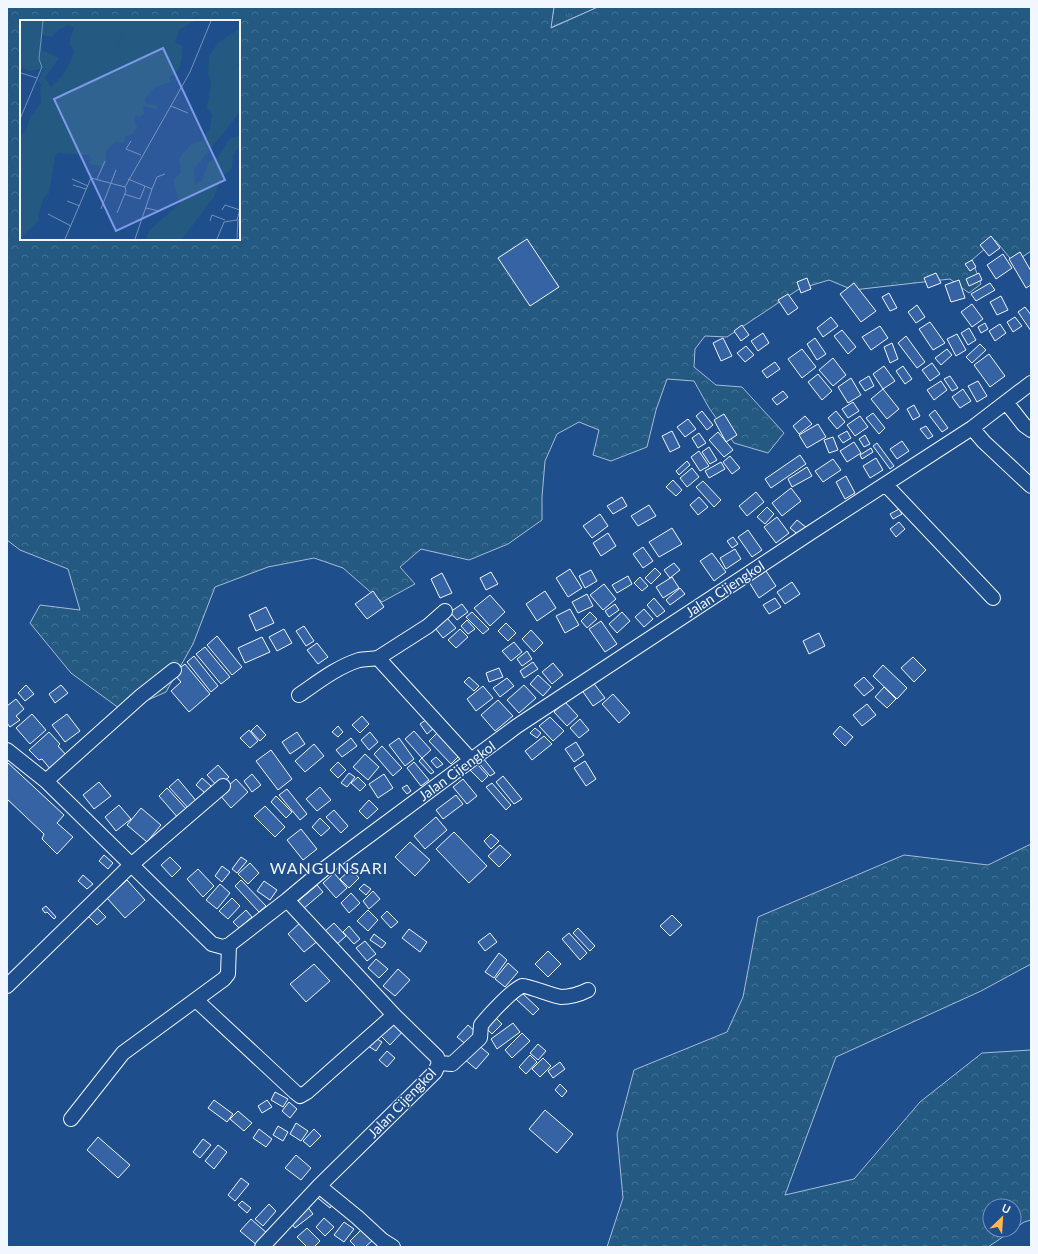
<svg xmlns="http://www.w3.org/2000/svg" width="1038" height="1254" viewBox="0 0 1038 1254" font-family="Lato,sans-serif">
<style>
.grass{fill:url(#grass-tufts);stroke:#a8bbd7}
.forest{fill:url(#forest-crowns);stroke:#a8bbd7;fill-rule:evenodd}
.building{fill:#3563a3;stroke:#f2f6ff}
.lines{fill:none;stroke-linecap:round;stroke-linejoin:round}
.minor-casing{stroke:#f2f6ff;stroke-width:16}
.minor{stroke:#1f4e8c;stroke-width:14}
.labels{text-anchor:middle;stroke-width:3;stroke-linejoin:round;paint-order:stroke}
.street-label{font-size:14px;fill:#f2f6ff;stroke:#1f4e8c}
.quarter-label{font-size:16px;letter-spacing:1px;fill:#f2f6ff;stroke:#1f4e8c}
.inset-road{fill:none;stroke:#7391ba;stroke-width:1}
.view{fill:#7d9aea;fill-opacity:0.15;stroke:#7d9aea;stroke-width:2}
.inset-edge{fill:none;stroke:#f2f6ff;stroke-width:2}
</style>
<defs>
<pattern id="grass-tufts" width="24" height="20" patternUnits="userSpaceOnUse"><rect width="24" height="20" fill="#245a82"/><path d="M3 7l-1-3M5 7V3M7 7l1-3M15 17l-1-3M17 17v-4M19 17l1-3" fill="none" stroke="#447295"/></pattern>
<pattern id="forest-crowns" width="20" height="18" patternUnits="userSpaceOnUse"><rect width="20" height="18" fill="#245a82"/><path d="M2 6a3 3 0 1 1 6 0M12 15a3 3 0 1 1 6 0" fill="none" stroke="#447295"/></pattern>
</defs>
<rect width="100%" height="100%" fill="#1f4e8c"/>
<path class="grass" d="M554,7H598L550,28Z"/>
<path class="forest" d="M7,7H554L551,28L598,7H1031V251L1014,263L995,240L972,260L981,284L969,293L950,279L853,290L829,280L799,289L727,337L705,336L695,349L694,367L716,385L742,387L784,433L768,453L734,443L709,408L694,381L667,379L656,410L647,447L611,461L593,455L599,430L579,422L557,434L545,461L542,497V520L508,544L469,560L421,549L400,567L415,584L382,602L343,568L314,558L268,567L215,587L193,644L166,692L123,711L71,673L30,623L40,605L80,610L68,569L20,550L7,540ZM21,21H239V239H21Z
M1031,844V964L981,991L836,1057L785,1195L854,1179L920,1102L982,1053L1031,1050V1220L1024,1222L1014,1229V1206H990V1230H1013L988,1247H607L623,1198L617,1134L634,1070L727,1032L743,997L758,917L904,855L988,865Z"/>
<path class="building" d="M991,236L1000,248L989,256L980,245Z
M527,239L559,287L530,306L498,258Z
M1020,252L1031,271V285L1026,288L1009,259Z
M1003,254L1012,268L996,279L987,265Z
M972,260L976,267L970,271L965,264Z
M936,273L941,283L928,288L924,278Z
M979,273L982,280L969,286L966,279Z
M807,278L811,289L801,293L797,282Z
M959,280L965,298L951,302L945,285Z
M854,283L876,311L861,322L840,294Z
M990,283L995,290L976,301L971,294Z
M889,293L897,308L890,311L882,297Z
M788,294L798,308L788,315L778,300Z
M1001,296L1008,310L997,315L990,302Z
M972,304L983,319L972,327L961,312Z
M917,305L925,317L916,323L908,312Z
M1025,307L1031,315V331L1018,312Z
M831,317L838,326L823,337L817,328Z
M1015,317L1022,326L1013,332L1007,322Z
M930,322L945,343L933,350L919,329Z
M985,323L988,329L981,333L978,327Z
M1000,324L1006,333L995,341L989,331Z
M742,325L749,335L741,341L734,331Z
M880,326L888,338L871,350L862,337Z
M969,328L976,340L968,345L961,333Z
M842,330L856,347L848,354L834,336Z
M763,333L769,343L758,351L751,341Z
M957,334L966,350L956,356L947,339Z
M906,336L925,362L917,368L898,343Z
M723,338L732,356L721,361L713,343Z
M815,338L826,354L817,360L807,344Z
M892,343L898,359L890,363L884,347Z
M980,344L986,350L972,363L966,357Z
M746,346L754,355L745,362L737,353Z
M802,349L816,367L802,378L788,359Z
M947,349L952,355L941,365L935,358Z
M989,354L1005,376L990,387L974,365Z
M833,358L846,375L833,386L819,370Z
M775,362L780,369L767,378L762,371Z
M932,363L940,374L930,381L922,370Z
M884,366L895,381L883,389L873,374Z
M903,366L912,379L905,384L896,371Z
M818,374L832,391L822,400L808,382Z
M869,376L874,386L865,391L859,382Z
M950,376L958,388L952,391L944,379Z
M851,378L861,395L848,403L838,387Z
M941,381L947,390L934,400L927,390Z
M978,381L987,396L977,402L968,386Z
M883,389L899,409L887,419L871,399Z
M963,389L971,401L960,408L952,397Z
M783,391L788,397L777,405L772,399Z
M853,402L859,411L848,418L842,409Z
M914,405L920,416L913,420L907,409Z
M935,410L948,428L942,432L929,415Z
M702,411L713,425L707,430L696,416Z
M836,411L845,422L837,429L828,418Z
M873,413L885,428L879,434L866,418Z
M724,414L737,435L726,442L714,420Z
M805,416L812,424L799,434L793,426Z
M860,416L868,427L855,436L847,425Z
M688,419L696,429L685,437L677,427Z
M818,424L826,437L807,448L799,435Z
M926,426L933,436L928,439L920,429Z
M672,431L680,447L670,452L662,436Z
M847,431L851,438L843,443L838,436Z
M718,432L733,450L724,457L709,440Z
M699,433L706,443L698,448L692,438Z
M865,435L870,444L864,447L859,439Z
M833,437L838,450L829,453L824,440Z
M902,441L909,451L897,459L890,449Z
M854,442L861,453L847,462L840,451Z
M877,443L894,466L890,469L873,446Z
M709,447L717,460L710,464L702,452Z
M871,448L873,452L862,459L860,455Z
M699,451L709,466L700,471L691,457Z
M800,455L806,464L771,488L765,479Z
M730,456L740,468L732,474L723,462Z
M876,458L883,470L870,478L863,466Z
M833,459L841,470L823,482L815,471Z
M687,461L690,465L679,475L676,471Z
M721,462L725,469L709,478L705,471Z
M807,467L812,476L792,487L788,479Z
M692,468L699,477L687,487L680,478Z
M846,476L855,493L845,499L836,482Z
M673,480L682,490L676,496L666,487Z
M703,481L721,500L714,507L696,487Z
M791,488L801,501L782,516L772,503Z
M756,492L764,502L747,516L739,506Z
M622,497L627,506L613,514L607,506Z
M699,497L708,507L698,515L690,505Z
M649,505L656,516L638,526L631,516Z
M767,507L774,514L765,524L757,517Z
M899,509L902,514L893,519L890,514Z
M600,514L608,526L592,538L583,526Z
M777,517L789,533L776,543L764,527Z
M797,520L807,528L800,536L790,528Z
M899,522L905,529L896,537L890,529Z
M672,528L682,544L659,557L649,542Z
M748,530L762,550L752,557L738,537Z
M608,533L616,546L601,556L593,543Z
M733,537L738,544L732,548L727,541Z
M643,547L653,561L643,568L633,554Z
M735,549L741,559L726,569L720,558Z
M712,553L726,572L714,581L700,561Z
M674,563L680,570L670,578L664,570Z
M655,568L661,574L651,584L645,578Z
M570,569L582,588L568,597L556,578Z
M591,570L597,581L585,588L579,576Z
M766,571L776,586L759,598L749,582Z
M491,572L498,584L486,590L480,578Z
M442,573L452,593L440,598L431,579Z
M628,576L632,584L617,593L612,585Z
M640,577L648,586L642,591L634,583Z
M672,577L679,588L663,598L656,587Z
M792,582L800,594L785,604L777,592Z
M604,584L616,599L603,610L590,595Z
M680,588L685,594L670,605L666,600Z
M373,591L384,607L367,619L355,604Z
M545,591L556,608L537,621L526,604Z
M587,594L593,606L578,613L572,602Z
M490,595L505,612L490,626L474,608Z
M654,598L665,611L657,617L647,605Z
M775,598L781,607L769,614L763,605Z
M462,604L468,612L457,620L450,612Z
M615,604L619,610L609,617L605,611Z
M266,607L274,623L256,631L249,615Z
M570,609L579,625L565,633L556,616Z
M644,609L653,619L644,627L635,617Z
M472,612L489,629L483,634L466,617Z
M590,612L597,619L587,628L581,621Z
M622,612L630,621L617,633L609,624Z
M447,618L456,628L443,638L435,628Z
M467,620L475,629L468,634L461,626Z
M601,621L617,644L605,652L589,629Z
M506,623L516,633L508,641L498,631Z
M304,626L314,641L306,646L296,631Z
M284,629L292,643L277,651L269,637Z
M460,629L468,637L456,648L448,640Z
M531,630L543,643L534,652L522,639Z
M819,633L825,646L809,654L803,641Z
M217,636L242,667L232,675L207,645Z
M262,637L270,652L245,663L238,648Z
M514,642L522,652L511,661L502,651Z
M317,643L328,657L318,664L307,650Z
M205,647L230,677L221,684L196,654Z
M527,651L532,659L522,666L517,659Z
M194,656L218,686L211,692L187,662Z
M913,657L926,670L914,682L901,668Z
M533,662L538,669L524,678L520,671Z
M553,663L563,675L552,684L542,672Z
M185,664L210,694L189,712L171,691L181,682L173,673Z
M883,665L907,688L897,699L873,676Z
M499,668L503,677L489,682L486,673Z
M538,675L551,687L543,696L530,684Z
M469,677L479,686L474,691L464,682Z
M864,677L874,688L864,696L854,685Z
M507,678L514,686L500,697L493,688Z
M592,681L605,698L593,706L581,689Z
M26,685L34,694L25,701L18,693Z
M61,685L68,693L55,703L49,694Z
M524,685L536,698L519,713L507,700Z
M483,686L493,698L476,711L467,699Z
M884,687L896,699L887,708L875,697Z
M613,694L630,713L619,723L602,704Z
M16,699L24,709L16,716L20,720L10,727L7,723V706Z
M498,700L513,716L495,731L481,715Z
M565,702L578,716L567,726L554,712Z
M867,704L876,715L862,726L853,715Z
M32,714L46,730L30,744L16,728Z
M67,714L80,731L65,742L52,725Z
M362,716L369,724L360,733L352,725Z
M550,717L564,731L553,741L539,726Z
M427,719L434,728L427,734L420,724Z
M580,719L589,730L579,738L570,728Z
M257,725L266,735L260,741L251,731Z
M338,726L343,732L338,737L332,732Z
M840,726L853,737L845,746L833,734Z
M535,728L541,733L537,738L530,733Z
M249,730L258,741L250,748L240,738Z
M414,731L431,750L422,758L405,739Z
M49,732L60,744L58,746L67,756L51,770L42,759L39,760L29,750Z
M297,732L305,744L290,754L282,742Z
M370,732L378,742L369,750L361,740Z
M437,733L459,756L451,764L429,741Z
M544,736L552,744L532,760L525,751Z
M351,738L357,746L342,757L336,750Z
M399,738L414,759L405,766L389,745Z
M576,742L584,755L574,762L565,749Z
M314,744L324,756L305,772L295,761Z
M382,746L402,768L393,776L374,754Z
M271,750L292,779L278,790L256,761Z
M365,754L379,767L368,780L353,767Z
M436,757L443,764L437,768L431,761Z
M422,758L434,772L431,774L419,761Z
M483,758L495,773L490,776L478,762Z
M585,761L596,779L586,786L574,768Z
M7,762L64,815L57,823L73,837L57,854L42,839L44,834L7,799Z
M338,762L346,770L338,778L330,770Z
M414,762L429,780L421,786L407,768Z
M477,764L488,776L482,782L470,770Z
M218,765L229,777L218,787L207,775Z
M349,773L355,777L347,787L341,783Z
M252,774L261,785L252,792L244,781Z
M384,774L393,788L378,798L369,784Z
M503,776L522,799L514,804L496,782Z
M358,777L366,785L360,791L351,783Z
M202,778L211,786L205,793L196,785Z
M178,779L198,803L190,810L169,787Z
M236,779L248,792L231,808L219,794Z
M463,779L477,796L467,804L453,787Z
M99,782L111,796L94,809L83,795Z
M492,783L511,805L506,810L486,787Z
M407,785L411,791L407,794L402,788Z
M320,787L331,800L317,811L306,799Z
M167,788L188,811L179,819L159,796Z
M287,789L307,814L300,820L279,795Z
M456,795L463,804L443,819L436,810Z
M276,796L292,812L286,818L271,802Z
M369,800L378,809L367,819L359,811Z
M119,805L131,819L116,831L105,817Z
M265,806L285,827L275,837L254,816Z
M141,808L161,825L147,842L127,825Z
M334,810L348,826L341,833L326,817Z
M436,817L447,830L425,849L414,836Z
M320,818L330,828L321,836L312,827Z
M301,829L317,849L303,860L287,840Z
M454,832L487,866L469,883L436,849Z
M491,834L499,841L491,849L484,841Z
M410,842L430,860L415,876L395,857Z
M500,845L511,855L499,867L488,856Z
M104,855L113,863L108,869L99,861Z
M170,857L181,868L172,877L161,865Z
M241,857L247,861L237,873L232,869Z
M250,863L259,873L248,884L238,874Z
M222,866L230,872L222,882L215,876Z
M198,869L214,886L203,897L187,879Z
M351,869L359,878L349,888L340,879Z
M334,873L347,888L336,898L323,883Z
M83,875L93,884L87,889L78,881Z
M127,880L145,900L125,918L107,898Z
M241,880L266,906L259,912L235,886Z
M264,881L277,890L270,900L257,891Z
M220,884L230,893L217,909L206,900Z
M364,884L371,889L366,895L359,889Z
M317,885L323,892L303,909L297,902Z
M373,891L380,899L369,909L363,901Z
M351,893L360,903L349,913L341,903Z
M232,898L240,906L228,919L219,911Z
M46,906L56,917L54,919L47,912L45,913L42,909Z
M97,908L106,917L97,925L88,916Z
M246,910L252,917L239,928L233,922Z
M368,910L378,920L368,931L357,921Z
M387,911L398,922L391,928L381,917Z
M672,915L682,925L670,936L660,926Z
M302,921L319,940L304,952L288,934Z
M334,923L346,936L336,945L324,932Z
M349,926L360,939L354,944L343,932Z
M578,928L595,946L590,951L573,933Z
M409,929L427,942L420,952L402,938Z
M490,933L497,942L485,951L478,942Z
M569,933L587,953L580,960L562,939Z
M374,934L386,943L382,948L370,940Z
M365,941L376,954L367,961L356,948Z
M548,951L561,964L548,977L535,964Z
M499,953L507,960L494,978L485,972Z
M376,959L388,969L379,978L368,968Z
M508,963L518,972L505,987L495,979Z
M314,964L330,981L306,1002L290,984Z
M398,969L410,980L395,996L383,986Z
M522,993L539,1009L533,1015L516,999Z
M394,1016L406,1028L390,1045L378,1033Z
M495,1017L502,1024L492,1034L485,1027Z
M513,1023L520,1032L497,1049L491,1039Z
M468,1025L478,1034L468,1046L457,1037Z
M522,1033L530,1041L512,1058L505,1050Z
M371,1035L382,1042L376,1051L365,1044Z
M477,1044L489,1054L476,1069L464,1059Z
M538,1044L546,1051L538,1060L530,1053Z
M387,1051L395,1058L387,1067L379,1060Z
M530,1055L537,1062L526,1074L519,1067Z
M543,1058L551,1066L540,1077L532,1069Z
M560,1062L565,1069L553,1078L548,1071Z
M560,1084L567,1091L562,1097L555,1090Z
M275,1092L288,1099L283,1107L271,1100Z
M214,1100L233,1114L227,1122L208,1108Z
M267,1100L272,1107L262,1113L258,1106Z
M289,1102L297,1109L290,1118L282,1111Z
M545,1110L573,1134L557,1153L529,1129Z
M238,1111L252,1123L244,1131L230,1119Z
M296,1123L308,1131L301,1141L290,1134Z
M278,1126L288,1132L283,1141L273,1135Z
M259,1129L272,1139L266,1147L253,1138Z
M314,1129L321,1136L310,1147L303,1141Z
M98,1137L130,1165L118,1178L87,1150Z
M203,1139L211,1145L200,1158L193,1152Z
M218,1145L227,1152L214,1169L205,1161Z
M296,1155L311,1168L301,1180L285,1168Z
M241,1178L249,1184L235,1201L228,1195Z
M319,1189L335,1201L330,1208L314,1195Z
M242,1201L251,1208L247,1213L238,1205Z
M269,1204L276,1211L263,1226L255,1219Z
M307,1206L313,1214L295,1228L289,1220Z
M324,1218L334,1227L325,1236L316,1227Z
M251,1219L268,1234L258,1246L240,1231Z
M344,1222L354,1229L344,1242L334,1235Z
M307,1228L320,1241L314,1247H307L297,1237Z
M362,1229L373,1240L365,1247H356L350,1241Z"/>
<g class="lines">
<defs>
<path id="minor" d="M1006,402L1024,425L1031,430
M972,428L984,442L1031,486
M886,485L993,598
M445,611L428,626L378,658L471,760
M299,695C318,682 337,667 359,660C365,659 372,659 378,658
M7,750L46,781L212,944L223,947L229,945L287,900L324,869L517,726L810,533L972,428L1031,383
M46,781L141,696L174,670
M7,986L131,865L223,786
M196,1000L295,1092L300,1096L307,1092L394,1015
M439,1063L452,1064L480,1038L481,1025C489,1015 511,991 522,986C526,985 553,996 561,997C570,997 580,994 588,990
M71,1119L123,1053L224,979L228,974L229,945
M319,1186L357,1217L382,1240L393,1247
M262,1247L319,1186L435,1072L439,1063L437,1057L394,1015L287,900"/>
</defs>
<use href="#minor" class="minor-casing"/>
<use href="#minor" class="minor"/>
</g>
<g class="labels">
<g class="street-label">
<text transform="translate(725 589) rotate(-33)" y="5">Jalan Cijengkol</text>
<text transform="translate(457 771) rotate(-36)" y="5">Jalan Cijengkol</text>
<text transform="translate(402 1103) rotate(-46)" y="5">Jalan Cijengkol</text>
</g>
<g class="quarter-label">
<text x="329" y="874">WANGUNSARI</text>
</g>
</g>
<g transform="translate(20 20)">
<rect width="220" height="220" fill="#1f4e8c"/>
<path d="M101,12H104L99,25L105,39L93,55L96,40L93,32Z" fill="#245a82"/>
<path d="M0,1H175L160,9L155,22L162,26V36L160,46L154,56L151,55L149,58L151,62L135,67L125,79V83L138,86L137,89L123,86L124,94L119,97L116,95L114,100L117,107L111,115L105,116L104,123L95,122L86,130V143L82,147L68,143L72,139L69,135L38,133L35,136L29,173L24,177L18,195L19,200L0,219V116L6,111L11,96L21,83L20,68L22,65L18,61L25,48L9,51L0,47ZM49,5L54,8L49,23L54,31L51,41L44,54L31,67L25,58L39,38L22,30V15L32,17L39,9ZM101,12L104,13L99,25L105,39L94,54L96,40L93,32ZM220,8V43L217,45L220,48V92L174,149L175,165L182,161L189,141L199,136L210,118L220,116V126L213,135L212,148L202,157L194,177L162,219H126L129,211L160,183L153,160L161,152L159,138L171,124L181,121L190,109L192,95L187,88L191,64L188,53L189,36L198,23Z" fill="#245a82" fill-rule="evenodd"/>
<path class="inset-road" d="M1,53L17,58M151,86L168,93M0,99L22,47L19,39L23,1M111,121L106,129L121,135M52,159L68,166M77,159L85,141M108,159L132,169L115,219M53,165L66,169M132,169L137,157L145,154M104,174L120,179L125,166M47,181L60,186M126,188L139,191M81,189L96,150M202,190L205,185L220,190M97,193L106,171L105,167M28,194L51,206M190,201L192,195L205,200M45,219L71,158L105,167L170,52L191,1M197,219L204,202L217,200L220,189M217,219L218,199"/>
<path class="view" d="M143,28L205,160L96,211L34,79Z"/>
<rect width="220" height="220" class="inset-edge"/>
</g>
<rect width="1038" height="1254" fill="none" stroke="#f2f6ff" stroke-width="16"/>
<g transform="translate(1002 1218) rotate(25)"><circle r="19" fill="#1f4e8c" stroke="#7391ba"/>
<path d="M0-3L7 15L0 10L-7 15Z" fill="#ffb74d"/>
<text y="-6" font-size="11" font-weight="bold" text-anchor="middle" fill="#f2f6ff">U</text>
</g>
</svg>
